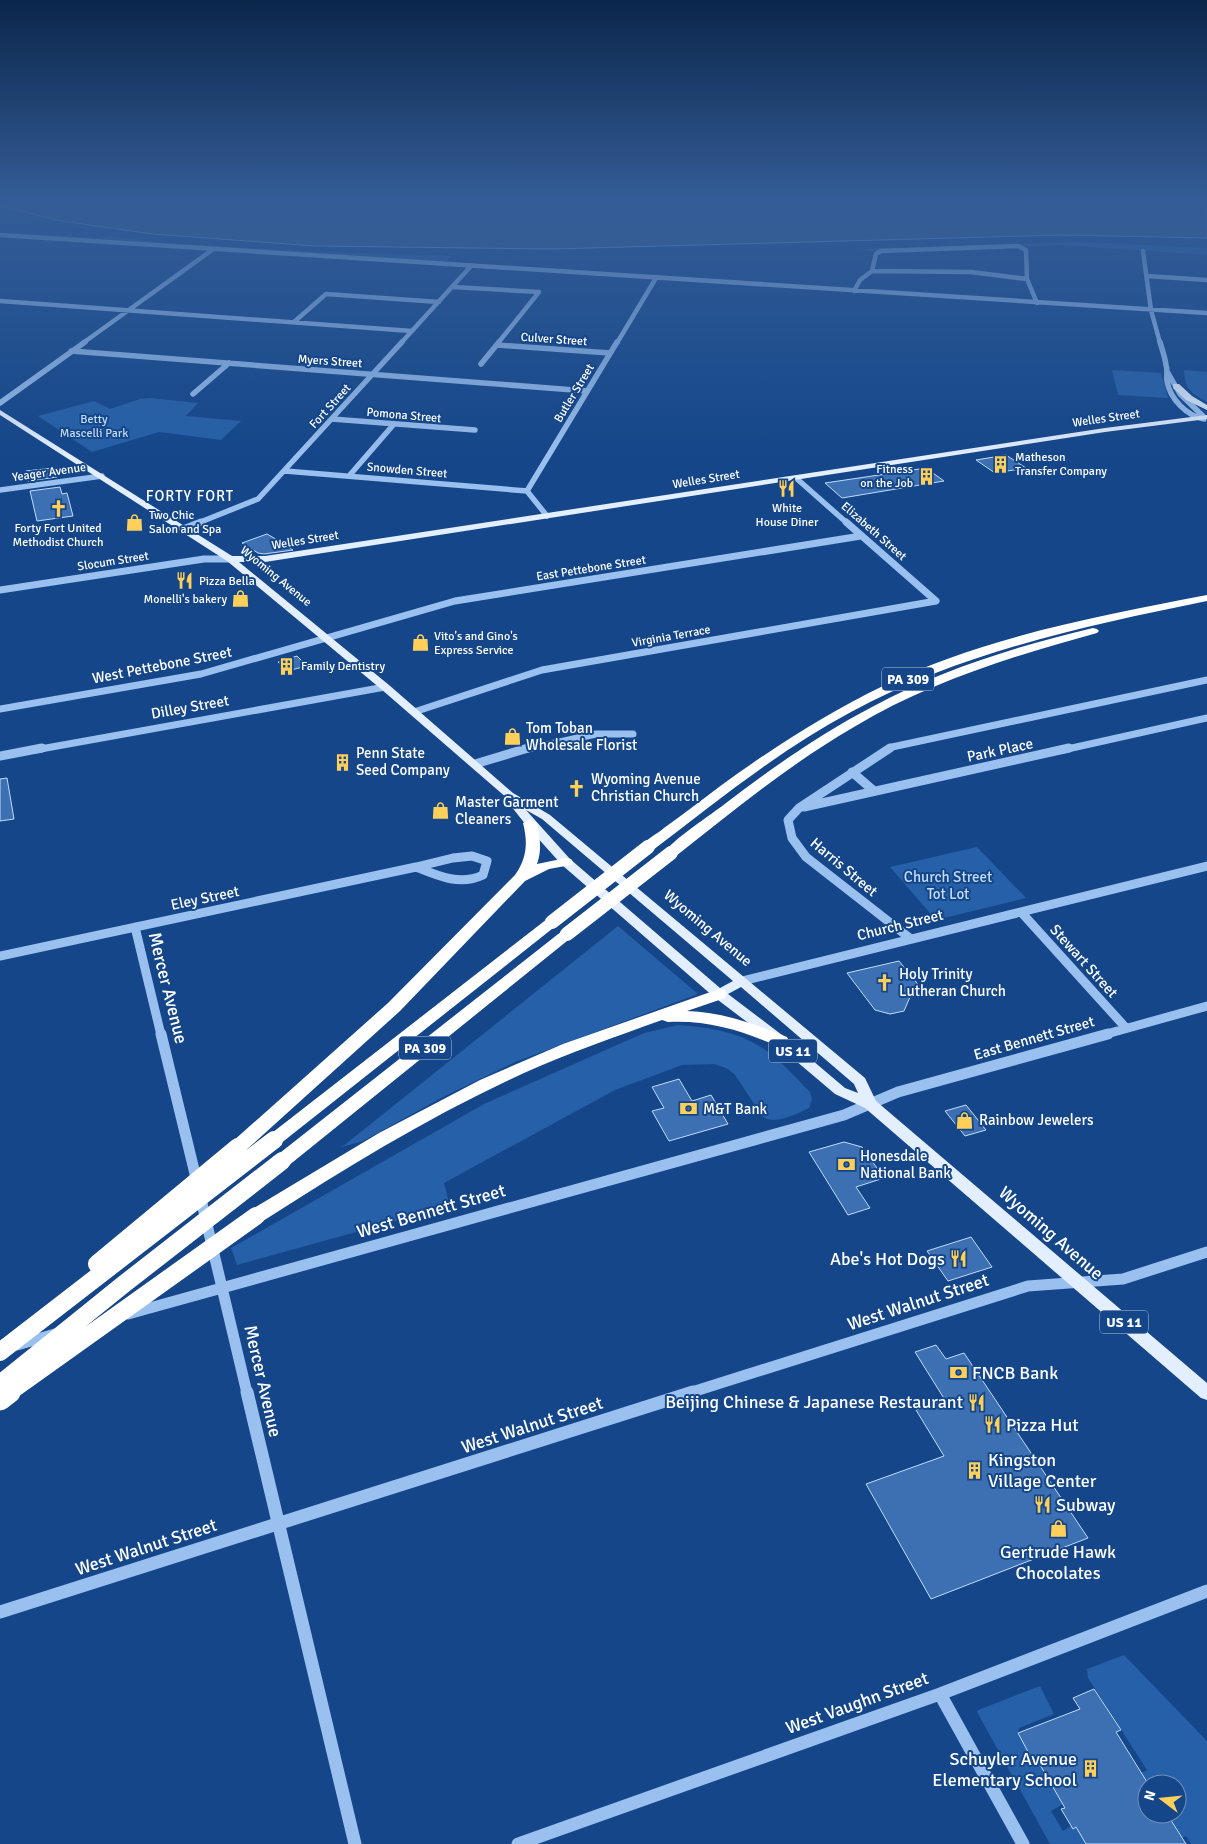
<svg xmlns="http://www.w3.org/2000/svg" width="1207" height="1844" viewBox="0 0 1207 1844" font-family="Signika,sans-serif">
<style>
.green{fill:#2660a8}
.water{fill:#355a8b;stroke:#8cbbf2}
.building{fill:#3d70b2;stroke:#c1dbfb}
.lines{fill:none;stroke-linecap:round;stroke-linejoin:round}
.minor-far5{stroke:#9ac0ef;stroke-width:4.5}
.minor-far4{stroke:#9ac0ef;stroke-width:5.5}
.minor-far3{stroke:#9ac0ef;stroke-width:7}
.minor-far2{stroke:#9ac0ef;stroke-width:9}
.minor-far1{stroke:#9ac0ef;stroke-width:11}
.minor{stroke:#9ac0ef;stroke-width:13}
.major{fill:#e3eeff;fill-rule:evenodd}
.highway{fill:#fff;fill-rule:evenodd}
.highway-bridge-far2{stroke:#fff;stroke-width:14}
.highway-bridge-far1{stroke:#fff;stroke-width:18}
.highway-bridge{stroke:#fff;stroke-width:23}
.labels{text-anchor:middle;stroke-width:4;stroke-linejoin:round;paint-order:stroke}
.far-street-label{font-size:12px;fill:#fff;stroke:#144689}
.far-park-label{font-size:12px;fill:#c1dbfb;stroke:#144689}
.far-poi-label{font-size:12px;fill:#fff;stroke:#144689;text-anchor:start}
.shield{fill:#144689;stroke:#b8c8dc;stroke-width:1}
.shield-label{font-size:14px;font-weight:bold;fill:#fff}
.far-quarter-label{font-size:15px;letter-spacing:1px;fill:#fff;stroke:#144689}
.street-label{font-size:15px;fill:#fff;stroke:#144689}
.poi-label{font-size:15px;fill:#fff;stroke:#144689;text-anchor:start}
.park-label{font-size:15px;fill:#c1dbfb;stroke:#144689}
.near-street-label{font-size:18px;fill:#fff;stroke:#144689}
.near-poi-label{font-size:18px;fill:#fff;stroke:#144689;text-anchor:start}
</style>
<rect width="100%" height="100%" fill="#144689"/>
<path class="green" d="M3,232L103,238L107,236L164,243L315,252L452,256L445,263Z
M1080,242L1207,248V255L1064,245L872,251L860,249Z
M1112,370L1161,373L1168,398L1118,395Z
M1184,370L1207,372V402C1191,393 1185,389 1184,370Z
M150,398L198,403L186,416L241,421L221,440L159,432L92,452L38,416L94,401L110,409L140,399Z
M977,847L1026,898L936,920L890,867Z
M618,926L698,994L515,1062L443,1097L363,1141L342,1147Z
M678,1025C708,1027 739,1032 764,1049C781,1061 796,1078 810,1092L812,1099L809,1108C796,1114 777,1125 763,1117L735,1075L728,1069L714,1064L682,1065L615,1090L444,1183L450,1206L237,1265L231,1248L484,1104L644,1033Z
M1124,1655L1207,1741V1844H1191L1186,1836L1182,1838L1167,1814H1177V1784H1148L1141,1773L1147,1770L1088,1678L1087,1669Z
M1040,1686L1054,1714L1019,1728L1018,1733L1035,1764L1039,1763L1063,1804L1051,1811L1063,1831L1071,1826L1073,1828L1076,1827L1086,1844H1050L977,1712L978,1710Z"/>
<path class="water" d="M0,199H1207V238L1062,235L552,249L315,246L153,234L61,221L0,206Z"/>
<path class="building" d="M1006,455L1026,468L995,473L976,460Z
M53,468L57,477L28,481L26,471Z
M926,468L944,481L842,498L825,483Z
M60,487L62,494L67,493L73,516L37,521L30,491Z
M267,534L274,538L293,550L264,554L258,553L242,543Z
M297,656L307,666L287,671L278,662Z
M7,778L14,819L0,821V779Z
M899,961L925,993L910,997L904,1011L890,1014L875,1010L847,973Z
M679,1079L692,1101L711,1095L728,1124L669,1141L652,1111L664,1108L652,1087Z
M966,1105L986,1130L965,1136L945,1111Z
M844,1142L862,1147L884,1178L856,1187L870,1208L848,1215L809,1152Z
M971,1237L992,1267L948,1281L927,1251Z
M936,1345L946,1359L964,1353L1088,1538L931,1599L866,1484L944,1456L916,1410L945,1400L915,1352Z
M1094,1689L1121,1730L1116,1732L1147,1782V1814H1167L1186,1844H1086L1076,1827L1073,1829L1061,1809L1065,1808L1039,1763L1035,1765L1018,1733L1080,1709L1073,1698Z"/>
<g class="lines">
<path class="minor-far5" d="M0,235L1207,313
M1143,251L1151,310L1160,343
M872,271L971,272L1027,279
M1147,276L1207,280
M453,287L539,292L498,343
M854,291L860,280L872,271L876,254L881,251L1018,246L1026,250L1027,279L1037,303
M0,301L412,331
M294,322L326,294L439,302
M83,343L212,250
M401,343L471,266
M617,343L656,278"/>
<path class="minor-far4" d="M1160,342C1162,349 1165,357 1166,365C1168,370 1166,376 1167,381C1170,399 1187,416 1204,419
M497,345L610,353
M71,351L587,391
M481,364L499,342
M1168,373L1180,394L1203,416
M193,394L229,363
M0,403L85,342
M332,419L475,430
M285,471L527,491
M349,476L394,424
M796,478L847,523
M0,490L102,476
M547,516L527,491L617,342
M198,523L258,499L402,342"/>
<path class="minor-far3" d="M846,522L936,601
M183,529L201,522
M0,590L204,559H230
M0,709L201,674L455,601L861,536
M414,712L542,670L936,601
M35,750L385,687
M523,750L596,734H633
M888,750L892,747L1207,680
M1063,750L1207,718"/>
<path class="minor-far2" d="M890,748L799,808L788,820L792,838L806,857L911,939
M0,756L42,748
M475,764L528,748
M852,772L874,791
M804,807L1069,748
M472,856L487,861L483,875C460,886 438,876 416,867L453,858Z
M1021,912L1126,1028
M135,927L161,1035
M0,956L416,867
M742,981L1207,866
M1103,1035L1207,1006"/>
<path class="minor-far1" d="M161,1034L197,1182
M200,1195L247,1393
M128,1314L844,1115L898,1092L1108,1034
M17,1345L55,1334
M689,1393L1028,1286L1123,1279L1207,1252"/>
<path class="minor" d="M247,1392L355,1844
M0,1612L693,1392
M940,1694L1023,1844
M518,1844L940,1694L1207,1591"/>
<path class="major" d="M1173,384H1179L1192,396L1207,405V410L1186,400L1173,388Z
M0,410L232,556H265L1105,428L1207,415V419L1105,432L265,562H239L389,685L513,793L550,815L865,1078L876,1101L1207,1383V1400L1201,1398L865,1108L835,1094L776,1044L714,997L562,865L526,825L507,801L508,799L381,689L227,561L0,415ZM526,810L542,819L733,981L720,988L570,859ZM741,987L854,1084L858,1093L845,1088L786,1038L728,994Z"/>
<path class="highway" d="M1207,595V601C1085,626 962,652 851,712C780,750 717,801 653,850H643L641,847C646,839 657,834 664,828C683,814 701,801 719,787C771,749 825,714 883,686C984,637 1098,616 1207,595Z
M1093,628L1097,629L1099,631L1097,633C1013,656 929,682 854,727C790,764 733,811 676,856H666L664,853C673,839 711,815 726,803C772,768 820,734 872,707C940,670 1017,646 1093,628Z
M530,819L537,823C540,837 542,850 537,864L566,858L571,859L573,862L571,865L549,869L525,881L400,1011L244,1152L238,1153L232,1152L229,1147L232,1142L388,1003L515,875C527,858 528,843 523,823Z
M552,917L557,919L560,922L557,925L280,1144L274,1146L268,1144L265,1140L268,1136L547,919Z
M567,929L572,931L575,934L572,937L288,1166L282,1168L276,1166L273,1161L276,1156L562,931Z
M719,989L725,990L727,994L725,998L687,1011C722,1012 755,1024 787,1037L789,1041L787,1045L781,1047L775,1045C740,1030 707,1020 668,1022L662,1020C615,1037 568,1053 524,1073C432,1115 347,1167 263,1221L256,1223L249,1221L247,1216L249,1211L379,1133L480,1080L563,1044Z"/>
<path class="highway-bridge-far2" d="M552,922L648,847
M567,934L671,853"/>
<path class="highway-bridge-far1" d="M97,1264L238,1147
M0,1352L274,1140
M0,1384L124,1284L282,1161
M8,1393L256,1216"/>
<path class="highway-bridge" d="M0,1399L9,1392"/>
</g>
<linearGradient id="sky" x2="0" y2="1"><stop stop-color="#0b264b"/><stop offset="0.44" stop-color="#345d97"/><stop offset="1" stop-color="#345d97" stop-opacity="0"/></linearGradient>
<rect width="1207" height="457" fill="url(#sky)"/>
<defs>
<symbol id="building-bare" viewBox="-9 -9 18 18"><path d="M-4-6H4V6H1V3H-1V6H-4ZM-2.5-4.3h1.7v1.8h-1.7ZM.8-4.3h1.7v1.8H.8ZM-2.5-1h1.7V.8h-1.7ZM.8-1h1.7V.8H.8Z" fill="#ffd059" stroke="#144689" stroke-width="2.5" paint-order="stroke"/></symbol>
<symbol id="restaurant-bare" viewBox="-9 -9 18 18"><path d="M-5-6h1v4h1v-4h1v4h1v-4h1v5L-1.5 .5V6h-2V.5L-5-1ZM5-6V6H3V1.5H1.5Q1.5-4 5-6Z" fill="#ffd059" stroke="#144689" stroke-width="2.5" paint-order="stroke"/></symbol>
<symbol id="church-bare" viewBox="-9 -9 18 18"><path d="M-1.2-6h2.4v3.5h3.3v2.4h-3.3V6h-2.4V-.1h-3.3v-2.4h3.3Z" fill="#ffd059" stroke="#144689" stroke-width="2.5" paint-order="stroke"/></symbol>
<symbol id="shop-bare" viewBox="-9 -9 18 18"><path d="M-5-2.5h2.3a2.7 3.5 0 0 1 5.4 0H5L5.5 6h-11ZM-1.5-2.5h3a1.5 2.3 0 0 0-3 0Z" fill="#ffd059" stroke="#144689" stroke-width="2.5" paint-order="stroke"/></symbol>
<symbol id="bank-bare" viewBox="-9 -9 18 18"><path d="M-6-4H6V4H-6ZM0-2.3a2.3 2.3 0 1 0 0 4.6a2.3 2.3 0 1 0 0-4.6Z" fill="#ffd059" stroke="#144689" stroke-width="2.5" paint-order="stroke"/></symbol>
</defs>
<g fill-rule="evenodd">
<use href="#building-bare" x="988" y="452" width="25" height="25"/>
<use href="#building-bare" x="914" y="464" width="25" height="25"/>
<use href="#restaurant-bare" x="774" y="476" width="25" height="25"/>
<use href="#church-bare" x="46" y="496" width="25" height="25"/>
<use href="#shop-bare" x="122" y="510" width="25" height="25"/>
<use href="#restaurant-bare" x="172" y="568" width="25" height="25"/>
<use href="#shop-bare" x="228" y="586" width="25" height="25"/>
<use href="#shop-bare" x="408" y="630" width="25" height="25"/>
<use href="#building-bare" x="274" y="654" width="25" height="25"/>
<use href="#shop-bare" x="500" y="724" width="25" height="25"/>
<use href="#building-bare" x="330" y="750" width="25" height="25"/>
<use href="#church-bare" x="564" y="776" width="25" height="25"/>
<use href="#shop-bare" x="428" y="798" width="25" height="25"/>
<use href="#church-bare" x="872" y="970" width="25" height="25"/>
<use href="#bank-bare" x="676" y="1096" width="25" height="25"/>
<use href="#shop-bare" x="952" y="1108" width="25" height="25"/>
<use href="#bank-bare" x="834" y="1152" width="25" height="25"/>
<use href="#restaurant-bare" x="946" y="1246" width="25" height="25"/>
<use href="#bank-bare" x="946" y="1360" width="25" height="25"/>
<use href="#restaurant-bare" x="964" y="1390" width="25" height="25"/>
<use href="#restaurant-bare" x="980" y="1412" width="25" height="25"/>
<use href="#building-bare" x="962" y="1458" width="25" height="25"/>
<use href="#restaurant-bare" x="1030" y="1492" width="25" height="25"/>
<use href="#shop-bare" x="1046" y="1516" width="25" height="25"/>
<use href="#building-bare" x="1078" y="1756" width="25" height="25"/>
</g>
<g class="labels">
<g class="far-street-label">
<text transform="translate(554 339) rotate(4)" y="4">Culver Street</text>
<text transform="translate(330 361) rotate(4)" y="4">Myers Street</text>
<text transform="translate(574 393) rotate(-59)" y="4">Butler Street</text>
<text transform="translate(330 406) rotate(-48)" y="4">Fort Street</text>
<text transform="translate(404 415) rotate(5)" y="4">Pomona Street</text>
<text transform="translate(1106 418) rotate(-8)" y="4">Welles Street</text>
<text transform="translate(407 470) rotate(5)" y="4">Snowden Street</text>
<text transform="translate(49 472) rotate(-8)" y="4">Yeager Avenue</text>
<text transform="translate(706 479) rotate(-9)" y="4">Welles Street</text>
<text transform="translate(874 531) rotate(41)" y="4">Elizabeth Street</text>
<text transform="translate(305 540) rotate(-9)" y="4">Welles Street</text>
<text transform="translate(113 561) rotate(-9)" y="4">Slocum Street</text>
<text transform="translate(591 568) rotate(-9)" y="4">East Pettebone Street</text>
<text transform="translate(276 576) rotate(39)" y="4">Wyoming Avenue</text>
<text transform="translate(671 636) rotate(-10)" y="4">Virginia Terrace</text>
</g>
<g class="far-park-label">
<text x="94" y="423">Betty<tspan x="94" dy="14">Mascelli Park</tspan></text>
</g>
<g class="far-poi-label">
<text x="1015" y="461">Matheson<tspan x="1015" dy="14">Transfer Company</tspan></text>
<text x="913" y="473" text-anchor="end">Fitness<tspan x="913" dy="14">on the Job</tspan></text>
<text x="787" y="512" text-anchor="middle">White<tspan x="787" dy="14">House Diner</tspan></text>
<text x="149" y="519">Two Chic<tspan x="149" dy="14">Salon and Spa</tspan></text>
<text x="58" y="532" text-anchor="middle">Forty Fort United<tspan x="58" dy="14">Methodist Church</tspan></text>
<text x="199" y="585">Pizza Bella</text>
<text x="227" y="603" text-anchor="end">Monelli's bakery</text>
<text x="434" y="640">Vito's and Gino's<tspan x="434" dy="14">Express Service</tspan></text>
<text x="301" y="670">Family Dentistry</text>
</g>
<g class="shield">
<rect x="882" y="667.5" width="52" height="23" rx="4"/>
<rect x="399" y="1036.5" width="52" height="23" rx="4"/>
<rect x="769" y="1039.5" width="48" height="23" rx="4"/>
<rect x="1100" y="1310.5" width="48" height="23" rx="4"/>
</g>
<g class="shield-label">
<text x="908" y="684">PA 309</text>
<text x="425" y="1053">PA 309</text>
<text x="793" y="1056">US 11</text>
<text x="1124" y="1327">US 11</text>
</g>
<g class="far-quarter-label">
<text x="190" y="501">FORTY FORT</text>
</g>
<g class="street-label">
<text transform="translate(162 665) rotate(-11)" y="5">West Pettebone Street</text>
<text transform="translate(190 707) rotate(-10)" y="5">Dilley Street</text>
<text transform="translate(1000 750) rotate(-12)" y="5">Park Place</text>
<text transform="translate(844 867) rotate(40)" y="5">Harris Street</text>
<text transform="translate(205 898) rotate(-12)" y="5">Eley Street</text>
<text transform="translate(900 925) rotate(-14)" y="5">Church Street</text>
<text transform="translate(708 928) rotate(40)" y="5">Wyoming Avenue</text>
<text transform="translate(1084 961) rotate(48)" y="5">Stewart Street</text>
<text transform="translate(1034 1038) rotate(-16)" y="5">East Bennett Street</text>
</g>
<g class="poi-label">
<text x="526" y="733">Tom Toban<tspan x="526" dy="17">Wholesale Florist</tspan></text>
<text x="356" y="758">Penn State<tspan x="356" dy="17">Seed Company</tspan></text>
<text x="591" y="784">Wyoming Avenue<tspan x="591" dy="17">Christian Church</tspan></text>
<text x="455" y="807">Master Garment<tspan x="455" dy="17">Cleaners</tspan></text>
<text x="899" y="979">Holy Trinity<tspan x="899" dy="17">Lutheran Church</tspan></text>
<text x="703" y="1114">M&amp;T Bank</text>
<text x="979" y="1125">Rainbow Jewelers</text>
<text x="860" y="1161">Honesdale<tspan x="860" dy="17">National Bank</tspan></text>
</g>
<g class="park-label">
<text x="948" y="882">Church Street<tspan x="948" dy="17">Tot Lot</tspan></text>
</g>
<g class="near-street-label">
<text transform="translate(168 988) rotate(76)" y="6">Mercer Avenue</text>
<text transform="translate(431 1211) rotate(-16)" y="6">West Bennett Street</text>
<text transform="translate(1051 1233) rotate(41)" y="6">Wyoming Avenue</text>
<text transform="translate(918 1302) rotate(-18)" y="6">West Walnut Street</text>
<text transform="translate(263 1381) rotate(77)" y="6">Mercer Avenue</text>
<text transform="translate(532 1425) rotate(-18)" y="6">West Walnut Street</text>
<text transform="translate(146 1547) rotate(-18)" y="6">West Walnut Street</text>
<text transform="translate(857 1703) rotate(-20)" y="6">West Vaughn Street</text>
</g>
<g class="near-poi-label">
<text x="945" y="1265" text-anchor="end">Abe's Hot Dogs</text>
<text x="972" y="1379">FNCB Bank</text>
<text x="963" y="1408" text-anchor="end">Beijing Chinese &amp; Japanese Restaurant</text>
<text x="1006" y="1431">Pizza Hut</text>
<text x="988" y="1466">Kingston<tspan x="988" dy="21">Village Center</tspan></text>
<text x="1056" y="1511">Subway</text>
<text x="1058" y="1558" text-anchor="middle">Gertrude Hawk<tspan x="1058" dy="21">Chocolates</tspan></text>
<text x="1077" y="1765" text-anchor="end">Schuyler Avenue<tspan x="1077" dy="21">Elementary School</tspan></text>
</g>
</g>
<g transform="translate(1162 1799) rotate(286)"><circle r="24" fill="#144689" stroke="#7290b8"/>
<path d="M0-4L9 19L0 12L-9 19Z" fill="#ffd059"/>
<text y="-8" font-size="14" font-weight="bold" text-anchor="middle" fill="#ffffff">N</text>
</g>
</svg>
